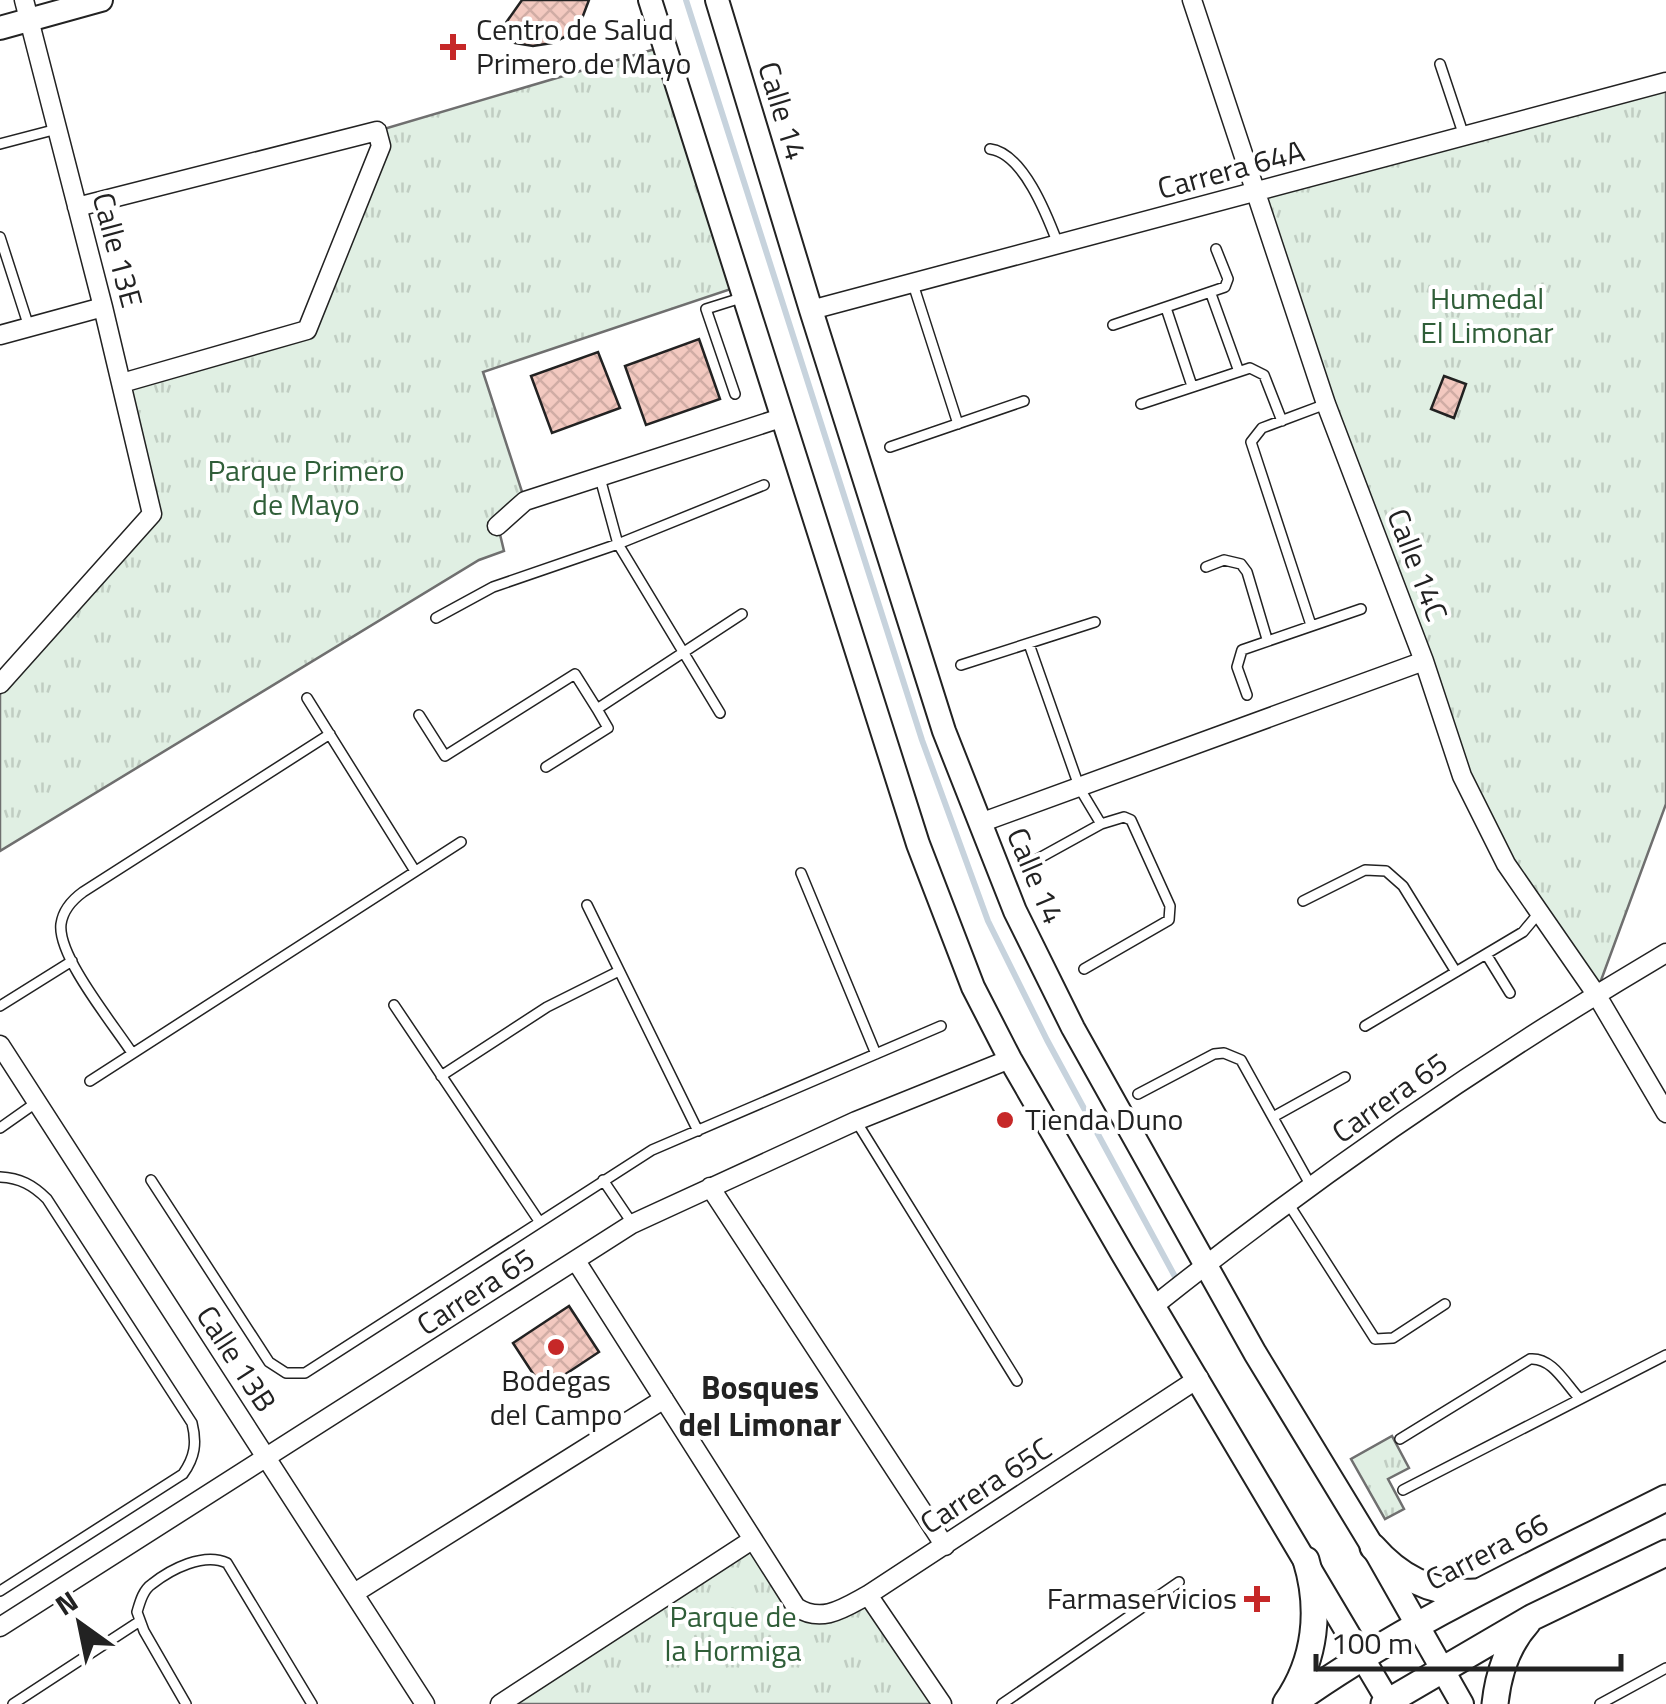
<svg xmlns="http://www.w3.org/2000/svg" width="1666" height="1704" viewBox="0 0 1666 1704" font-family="'Titillium Web',sans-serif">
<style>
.park{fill:url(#park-tufts);stroke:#6f6f6f;stroke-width:2.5}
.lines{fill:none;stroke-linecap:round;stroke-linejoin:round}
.stream{stroke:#c7d3dd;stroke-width:6}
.building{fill:url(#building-cross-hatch);stroke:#222;stroke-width:2.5}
.service-casing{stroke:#222;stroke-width:12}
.minor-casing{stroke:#222;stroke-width:21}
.tertiary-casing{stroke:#222;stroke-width:26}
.secondary-casing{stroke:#222;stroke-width:29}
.service{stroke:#fff;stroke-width:9}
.minor{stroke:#fff;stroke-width:18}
.tertiary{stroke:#fff;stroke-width:22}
.secondary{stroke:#fff;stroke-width:25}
.poi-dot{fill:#c62828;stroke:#fff;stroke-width:4}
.labels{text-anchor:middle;stroke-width:8;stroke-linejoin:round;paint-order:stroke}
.poi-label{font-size:30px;fill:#222;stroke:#fff;text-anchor:start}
.street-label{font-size:30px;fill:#222;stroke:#fff}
.park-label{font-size:30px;fill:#2f5e38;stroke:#fff}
.neighbourhood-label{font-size:32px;font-weight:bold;fill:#222;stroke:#fff}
</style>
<defs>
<pattern id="park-tufts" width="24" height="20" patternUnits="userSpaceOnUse" patternTransform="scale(2.5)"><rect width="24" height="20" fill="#e0efe3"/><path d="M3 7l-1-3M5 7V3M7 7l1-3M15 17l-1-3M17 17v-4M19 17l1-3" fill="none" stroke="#c0cdc2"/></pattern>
<pattern id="building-cross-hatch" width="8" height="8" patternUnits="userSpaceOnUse" patternTransform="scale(2.5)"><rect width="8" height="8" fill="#f3c9c0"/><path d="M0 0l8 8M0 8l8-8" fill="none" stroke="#d0aca5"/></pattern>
</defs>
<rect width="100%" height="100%" fill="#fff"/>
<path class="park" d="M665,46L740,286L483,372L525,501L498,526L504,551L479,560L0,851V684L152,514L122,383L307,330L377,131Z
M1666,82V804L1596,994L1480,817L1256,192Z
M1392,1436L1409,1468L1388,1479L1404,1509L1385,1519L1351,1459Z
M752,1540L809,1616L868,1595L942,1704H500Z"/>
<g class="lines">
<path class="stream" d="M686,0L922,740L988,921L1047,1040L1179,1284"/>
</g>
<path class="building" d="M522,0H589L581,21L569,35L552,43L533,46L515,43L498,34Z
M699,339L720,399L646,425L625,366Z
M598,352L620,408L552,433L531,376Z
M1444,376L1466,384L1454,418L1431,409Z
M569,1306L599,1352L543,1389L513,1343Z"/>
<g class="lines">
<defs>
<path id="service" d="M1440,64L1464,136
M0,144L57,129
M990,149C1023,153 1047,215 1058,244
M0,237L29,327
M913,284L958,424
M1211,294L1238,369
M1166,308L1192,386
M1113,325L1225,287L1228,279L1216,249
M735,394L706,309L741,298
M1141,404L1250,368L1264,375L1282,421
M890,447L1024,401
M600,478L618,544L720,713
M1206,567L1224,560L1241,564L1247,572L1267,639
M436,618L493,587L618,544L764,485
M1311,625L1251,442L1262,428L1326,404
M1029,644L1080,789L1101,824L1124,817L1131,820L1170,906L1169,920L1084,969
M961,665L1095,622
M1247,695L1237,667L1242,650L1361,609
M307,698L415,871
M419,715L445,756L575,674L597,709L742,614
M546,767L608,728L597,709
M1034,861L1101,824
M801,873L876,1054
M1303,901L1365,870L1386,871L1403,886L1456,972
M587,905L698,1131
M1486,954L1510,993
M394,1005L539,1221
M0,1006L72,961
M1365,1026L1523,932L1538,914
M132,1053C114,1025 57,956 61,924C63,910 72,900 83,892L330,734
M441,1076L547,1007L619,971
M90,1081L461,842
M1138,1094L1214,1054L1224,1053L1241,1060L1311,1186
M1273,1117L1345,1077
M856,1121L1017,1381
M0,1128L37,1102
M0,1177C20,1178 33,1185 47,1199L192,1423C197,1443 195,1457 183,1474L0,1591
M151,1180L269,1362L286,1373H305L652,1150L941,1026
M603,1180L632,1223
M1288,1203L1375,1339L1393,1338L1445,1304
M1400,1439L1530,1359C1552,1357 1565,1383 1579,1398
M1403,1490L1666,1355
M13,1704L140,1621
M186,1704L144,1631L137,1612C140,1602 143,1590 152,1584C171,1569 204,1552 227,1563L312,1704
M1002,1704L1179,1582
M1600,1704L1666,1668"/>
<path id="minor" d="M1192,0L1326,404L1424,661L1462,776L1506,864L1596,994L1666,1113
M77,207L377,131L381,146L307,330L122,383
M811,310L1666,82
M0,335L103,307
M497,526L525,501L784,417
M0,684L152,514L103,307L24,0
M980,823L1424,661
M0,1045L425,1704
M710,1187L945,1546
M576,1261L796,1607C822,1624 844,1608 868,1595L1199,1378
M1155,1305C1317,1176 1488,1058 1666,953
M356,1592L664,1399
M868,1595L942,1704
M0,1627L632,1224L856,1121L1010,1059
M500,1704L752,1540"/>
<path id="tertiary" d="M650,0L918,844L973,987L1010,1059L1122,1253L1390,1704
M717,0L811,310L944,731L1015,911L1073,1028L1255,1353L1373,1547L1462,1704
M0,28L101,0"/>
<path id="secondary" d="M1373,1547C1400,1578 1433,1595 1475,1592
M1286,1703C1316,1660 1321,1609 1306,1560
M1292,1704C1409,1621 1539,1562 1666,1498
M1384,1704L1533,1617L1666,1553
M1495,1704C1498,1675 1508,1644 1528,1622"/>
</defs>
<use href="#service" class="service-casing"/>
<use href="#minor" class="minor-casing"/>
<use href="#tertiary" class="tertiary-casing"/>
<use href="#secondary" class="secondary-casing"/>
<use href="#service" class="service"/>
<use href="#minor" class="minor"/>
<use href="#tertiary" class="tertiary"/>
<use href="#secondary" class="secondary"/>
</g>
<g class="poi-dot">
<path d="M448 32h10v10h10v10h-10v10h-10v-10h-10v-10h10z"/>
<circle cx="1005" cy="1120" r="10"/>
<circle cx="556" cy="1347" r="10"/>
<path d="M1252 1584h10v10h10v10h-10v10h-10v-10h-10v-10h10z"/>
</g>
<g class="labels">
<g class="poi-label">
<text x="476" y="40">Centro de Salud<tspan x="476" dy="34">Primero de Mayo</tspan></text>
<text x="1025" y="1130">Tienda Duno</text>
<text x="556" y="1391" text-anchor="middle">Bodegas<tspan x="556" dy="34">del Campo</tspan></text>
<text x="1237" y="1609" text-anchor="end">Farmaservicios</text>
</g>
<g class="street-label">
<text transform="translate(782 111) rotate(73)" y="10">Calle 14</text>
<text transform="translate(1231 170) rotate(-15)" y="10">Carrera 64A</text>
<text transform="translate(117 250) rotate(75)" y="10">Calle 13E</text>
<text transform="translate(1417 565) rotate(69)" y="10">Calle 14C</text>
<text transform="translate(1035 876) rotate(67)" y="10">Calle 14</text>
<text transform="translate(1390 1098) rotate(-35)" y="10">Carrera 65</text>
<text transform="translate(476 1292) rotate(-33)" y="10">Carrera 65</text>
<text transform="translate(236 1359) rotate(57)" y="10">Calle 13B</text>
<text transform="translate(986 1486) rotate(-33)" y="10">Carrera 65C</text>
<text transform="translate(1487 1552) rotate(-27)" y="10">Carrera 66</text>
</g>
<g class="park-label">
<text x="1487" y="309">Humedal<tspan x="1487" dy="34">El Limonar</tspan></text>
<text x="306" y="481">Parque Primero<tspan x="306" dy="34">de Mayo</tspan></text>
<text x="733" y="1627">Parque de<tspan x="733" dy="34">la Hormiga</tspan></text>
</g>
<g class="neighbourhood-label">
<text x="760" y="1399">Bosques<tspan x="760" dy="37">del Limonar</tspan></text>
</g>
</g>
<g transform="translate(80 1624) rotate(327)" stroke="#ffffff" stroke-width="8" paint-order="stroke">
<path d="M0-8L18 38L0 25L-18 38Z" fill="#222222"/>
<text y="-15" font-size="28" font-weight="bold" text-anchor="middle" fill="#222222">N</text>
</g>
<path d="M1316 1654v15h305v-15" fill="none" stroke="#222222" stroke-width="5"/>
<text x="1331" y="1654" font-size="30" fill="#222222" stroke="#ffffff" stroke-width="8" paint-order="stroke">100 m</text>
</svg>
